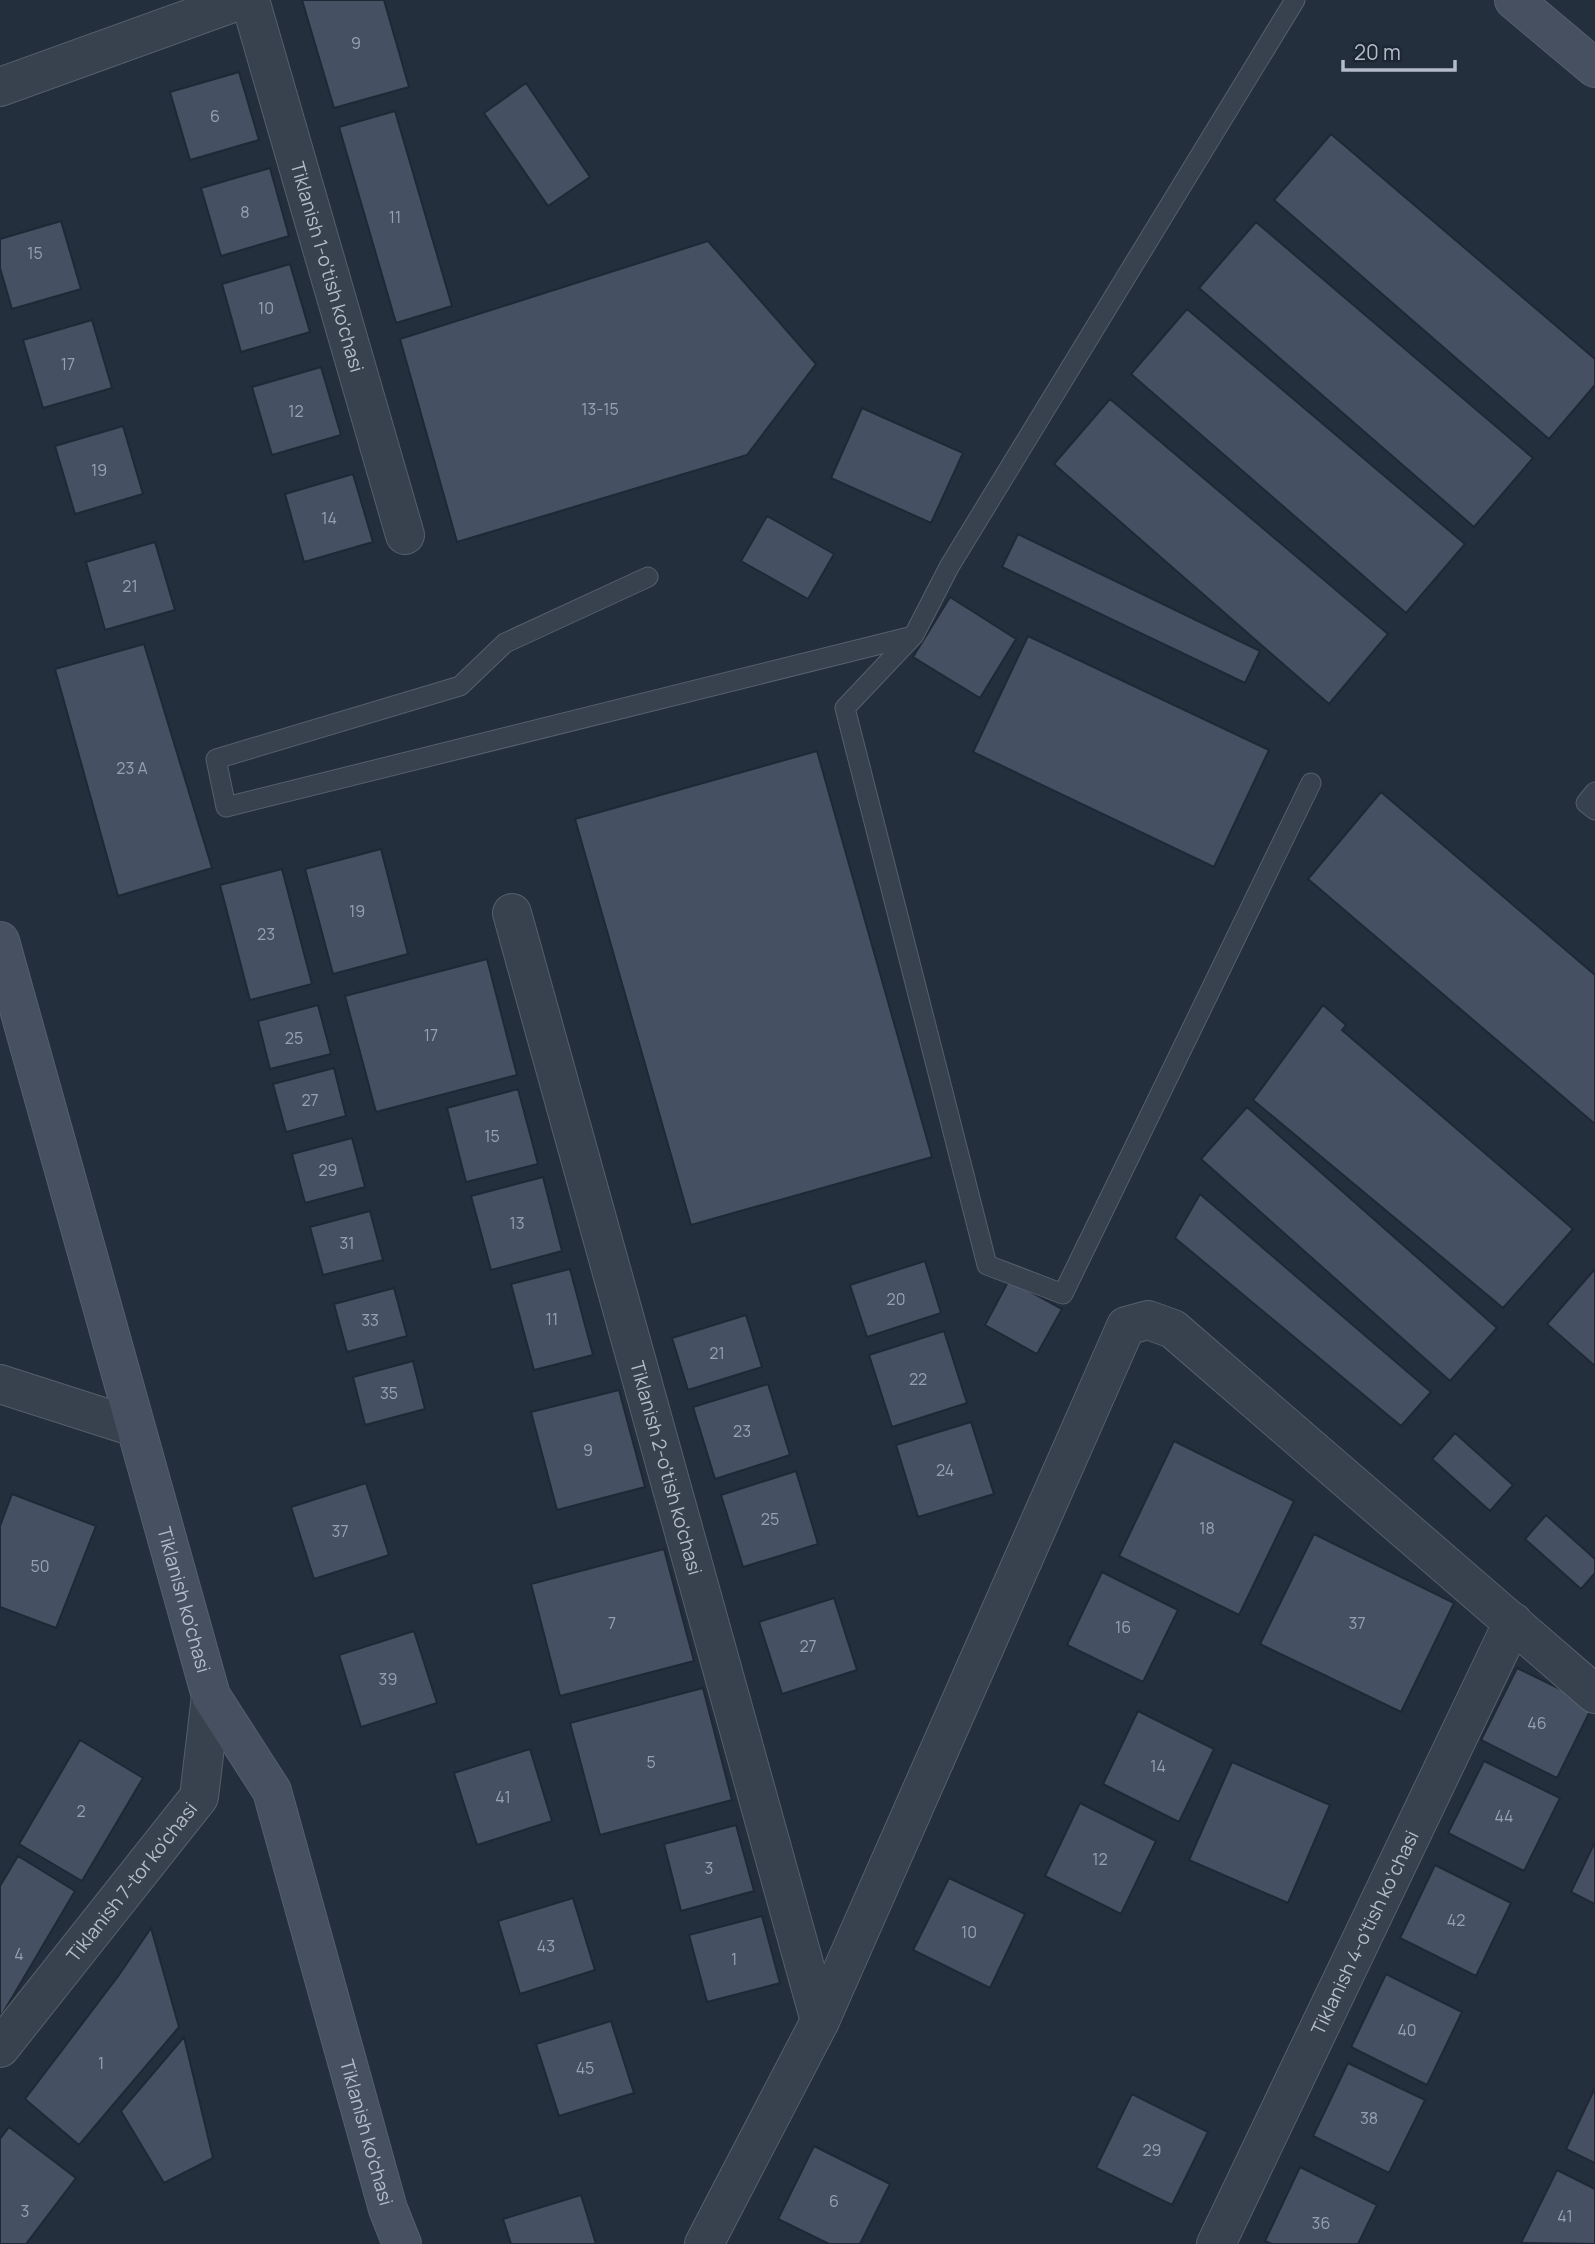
<svg xmlns="http://www.w3.org/2000/svg" width="1595" height="2244" viewBox="0 0 1595 2244" font-family="Manrope,sans-serif">
<style>
.building{fill:#455162;stroke:#1f2835;stroke-width:2}
.lines{fill:none;stroke-linecap:round;stroke-linejoin:round}
.lane-casing{stroke:#565f6c;stroke-width:21}
.street-casing{stroke:#565f6c;stroke-width:40}
.secondary-casing{stroke:#565f6c;stroke-width:40}
.lane{stroke:#38414e;stroke-width:19}
.street{stroke:#38414e;stroke-width:38}
.secondary{stroke:#465061;stroke-width:38}
.labels{text-anchor:middle;stroke-width:6;stroke-linejoin:round;paint-order:stroke}
.number-label{font-size:16px;fill:#98a1af}
.street-label{font-size:19px;fill:#b4bcc9;stroke:#1d2633}
</style>
<rect width="100%" height="100%" fill="#242f3e"/>
<path class="building" d="M302,0H384L409,87L334,108Z
M239,72L259,140L190,160L170,92Z
M526,83L590,177L548,206L484,113Z
M395,111L452,306L396,323L339,127Z
M1331,134L1595,359V385L1549,439L1274,200Z
M270,168L289,236L221,256L201,188Z
M61,221L81,289L12,309L0,268V239Z
M1256,222L1533,458L1474,527L1199,288Z
M708,241L816,364L747,455L457,542L400,339Z
M290,264L310,332L241,352L222,284Z
M1187,309L1465,544L1406,613L1131,374Z
M92,320L112,388L43,408L23,340Z
M321,367L341,435L272,455L252,387Z
M1110,399L1388,634L1329,704L1054,464Z
M862,408L963,453L931,523L831,478Z
M123,426L143,494L75,514L55,446Z
M353,474L373,542L304,562L285,494Z
M767,516L834,554L808,599L741,561Z
M1018,534L1260,651L1245,683L1002,567Z
M155,542L175,610L105,630L86,562Z
M950,597L1016,639L980,698L913,657Z
M1028,636L1269,750L1214,867L973,752Z
M144,644L212,868L118,896L55,669Z
M817,751L932,1157L691,1225L575,819Z
M1381,792L1595,975V1124L1308,879Z
M381,849L408,954L333,974L305,869Z
M282,869L312,984L250,1000L220,885Z
M487,959L517,1075L376,1112L345,996Z
M318,1005L331,1054L270,1069L258,1021Z
M1323,1005L1346,1025L1342,1030L1573,1229L1503,1308L1253,1100Z
M334,1068L346,1116L286,1132L273,1084Z
M518,1089L538,1164L466,1182L447,1108Z
M1247,1107L1497,1328L1450,1381L1201,1159Z
M352,1138L365,1187L305,1203L292,1154Z
M543,1177L562,1251L491,1270L471,1196Z
M1200,1194L1431,1392L1401,1426L1175,1238Z
M370,1211L383,1260L323,1275L310,1227Z
M925,1261L941,1313L867,1337L850,1285Z
M570,1269L593,1355L534,1370L511,1284Z
M1595,1269V1366L1547,1324Z
M1009,1280L1062,1309L1037,1354L985,1325Z
M394,1288L407,1336L347,1352L334,1304Z
M746,1315L762,1367L688,1390L672,1338Z
M944,1331L967,1403L892,1427L869,1355Z
M413,1361L425,1409L365,1425L353,1377Z
M768,1384L790,1455L715,1479L693,1407Z
M619,1390L645,1487L557,1510L531,1412Z
M971,1422L994,1494L918,1517L896,1445Z
M1455,1433L1513,1485L1490,1511L1432,1459Z
M1174,1441L1294,1501L1239,1615L1119,1556Z
M796,1471L818,1544L743,1567L721,1495Z
M366,1483L389,1555L314,1579L291,1507Z
M12,1494L96,1526L56,1628L0,1607V1526Z
M1546,1515L1595,1559V1573L1581,1589L1525,1539Z
M1314,1534L1454,1603L1401,1712L1260,1644Z
M664,1549L694,1661L560,1696L531,1584Z
M1102,1572L1178,1610L1143,1682L1067,1645Z
M834,1598L857,1670L782,1694L759,1622Z
M414,1631L437,1703L361,1727L339,1655Z
M1517,1668L1593,1705L1557,1778L1481,1740Z
M703,1688L732,1800L600,1835L570,1723Z
M1138,1711L1214,1749L1179,1822L1103,1784Z
M80,1740L143,1778L82,1881L19,1844Z
M530,1749L552,1821L477,1845L454,1773Z
M1484,1761L1560,1798L1524,1871L1448,1833Z
M1232,1762L1330,1805L1288,1903L1189,1860Z
M1080,1803L1156,1841L1121,1914L1045,1876Z
M736,1825L754,1891L681,1911L664,1844Z
M1595,1842V1904L1571,1892Z
M18,1856L75,1891L0,2018V1886Z
M1435,1865L1511,1903L1476,1976L1400,1938Z
M949,1878L1025,1914L990,1988L913,1950Z
M573,1898L595,1970L520,1994L498,1921Z
M762,1916L780,1983L707,2002L689,1935Z
M151,1928L179,2027L79,2145L25,2099L119,1975Z
M1386,1974L1462,2012L1427,2085L1351,2047Z
M611,2021L634,2093L559,2116L536,2044Z
M184,2037L213,2158L164,2183L121,2111Z
M1348,2063L1425,2100L1389,2173L1313,2136Z
M1595,2088V2163L1566,2149Z
M1132,2094L1208,2132L1172,2205L1096,2168Z
M9,2127L76,2178L26,2244H0V2139Z
M814,2146L890,2184L860,2244H829L778,2219Z
M1300,2167L1377,2205L1358,2244H1272L1265,2241Z
M1557,2170L1595,2189V2244L1521,2243Z
M581,2195L596,2244H511L503,2219Z"/>
<g class="lines">
<defs>
<path id="lane" d="M1295,0L949,567L914,635L845,708L987,1265L1063,1294L1311,783
M648,577L505,643L460,686L216,759L226,807L913,636
M1595,792L1586,803L1595,810"/>
<g id="street">
<path id="s1" d="M250,0L405,535"/>
<path d="M0,87L241,0"/>
<path id="s2" d="M512,913L820,2021"/>
<path d="M0,1384L134,1427"/>
<path id="s3" d="M0,2048L199,1797L211,1696"/>
<path d="M704,2244L820,2021L1126,1326L1148,1320L1173,1329L1595,1694"/>
<path id="s4" d="M1216,2244L1513,1622"/>
</g>
<g id="secondary">
<path d="M1514,0L1595,68"/>
<path id="s5" d="M0,941L211,1696L272,1791L388,2209L402,2244"/>
</g>
</defs>
<use href="#lane" class="lane-casing"/>
<use href="#street" class="street-casing"/>
<use href="#secondary" class="secondary-casing"/>
<use href="#lane" class="lane"/>
<use href="#street" class="street"/>
<use href="#secondary" class="secondary"/>
</g>
<g class="labels">
<g class="number-label">
<text x="356" y="49">9</text>
<text x="215" y="122">6</text>
<text x="245" y="218">8</text>
<text x="395" y="223">11</text>
<text x="35" y="259">15</text>
<text x="266" y="314">10</text>
<text x="68" y="370">17</text>
<text x="600" y="415">13-15</text>
<text x="296" y="417">12</text>
<text x="99" y="476">19</text>
<text x="329" y="524">14</text>
<text x="130" y="592">21</text>
<text x="132" y="774">23 A</text>
<text x="357" y="917">19</text>
<text x="266" y="940">23</text>
<text x="431" y="1041">17</text>
<text x="294" y="1044">25</text>
<text x="310" y="1106">27</text>
<text x="492" y="1142">15</text>
<text x="328" y="1176">29</text>
<text x="517" y="1229">13</text>
<text x="347" y="1249">31</text>
<text x="896" y="1305">20</text>
<text x="552" y="1325">11</text>
<text x="370" y="1326">33</text>
<text x="717" y="1359">21</text>
<text x="918" y="1385">22</text>
<text x="389" y="1399">35</text>
<text x="742" y="1437">23</text>
<text x="588" y="1456">9</text>
<text x="945" y="1476">24</text>
<text x="770" y="1525">25</text>
<text x="1207" y="1534">18</text>
<text x="340" y="1537">37</text>
<text x="40" y="1572">50</text>
<text x="612" y="1629">7</text>
<text x="1357" y="1629">37</text>
<text x="1123" y="1633">16</text>
<text x="808" y="1652">27</text>
<text x="388" y="1685">39</text>
<text x="1537" y="1729">46</text>
<text x="651" y="1768">5</text>
<text x="1158" y="1772">14</text>
<text x="503" y="1803">41</text>
<text x="81" y="1817">2</text>
<text x="1504" y="1822">44</text>
<text x="1100" y="1865">12</text>
<text x="709" y="1874">3</text>
<text x="1456" y="1926">42</text>
<text x="969" y="1938">10</text>
<text x="546" y="1952">43</text>
<text x="19" y="1960">4</text>
<text x="734" y="1965">1</text>
<text x="1407" y="2036">40</text>
<text x="101" y="2069">1</text>
<text x="585" y="2074">45</text>
<text x="1369" y="2124">38</text>
<text x="1152" y="2156">29</text>
<text x="834" y="2207">6</text>
<text x="25" y="2217">3</text>
<text x="1565" y="2222">41</text>
<text x="1321" y="2229">36</text>
</g>
<g class="street-label">
<text dy="7" stroke="none"><textPath href="#s1" startOffset="278">Tiklanish 1-o'tish ko'chasi</textPath></text>
<text dy="7" stroke="none"><textPath href="#s2" startOffset="576">Tiklanish 2-o'tish ko'chasi</textPath></text>
<text dy="7" stroke="none"><textPath href="#s5" startOffset="684">Tiklanish ko'chasi</textPath></text>
<text dy="7" stroke="none"><textPath href="#s3" startOffset="212">Tiklanish 7-tor ko'chasi</textPath></text>
<text dy="7" stroke="none"><textPath href="#s4" startOffset="345">Tiklanish 4-o'tish ko‘chasi</textPath></text>
<text dy="7" stroke="none"><textPath href="#s5" startOffset="1251">Tiklanish ko'chasi</textPath></text>
</g>
</g>
<path d="M1343 60v10h112v-10" fill="none" stroke="#b4bcc9" stroke-width="3.5"/>
<text x="1354" y="60" font-size="21" fill="#b4bcc9" stroke="#1d2633" stroke-width="5" paint-order="stroke">20 m</text>
</svg>
